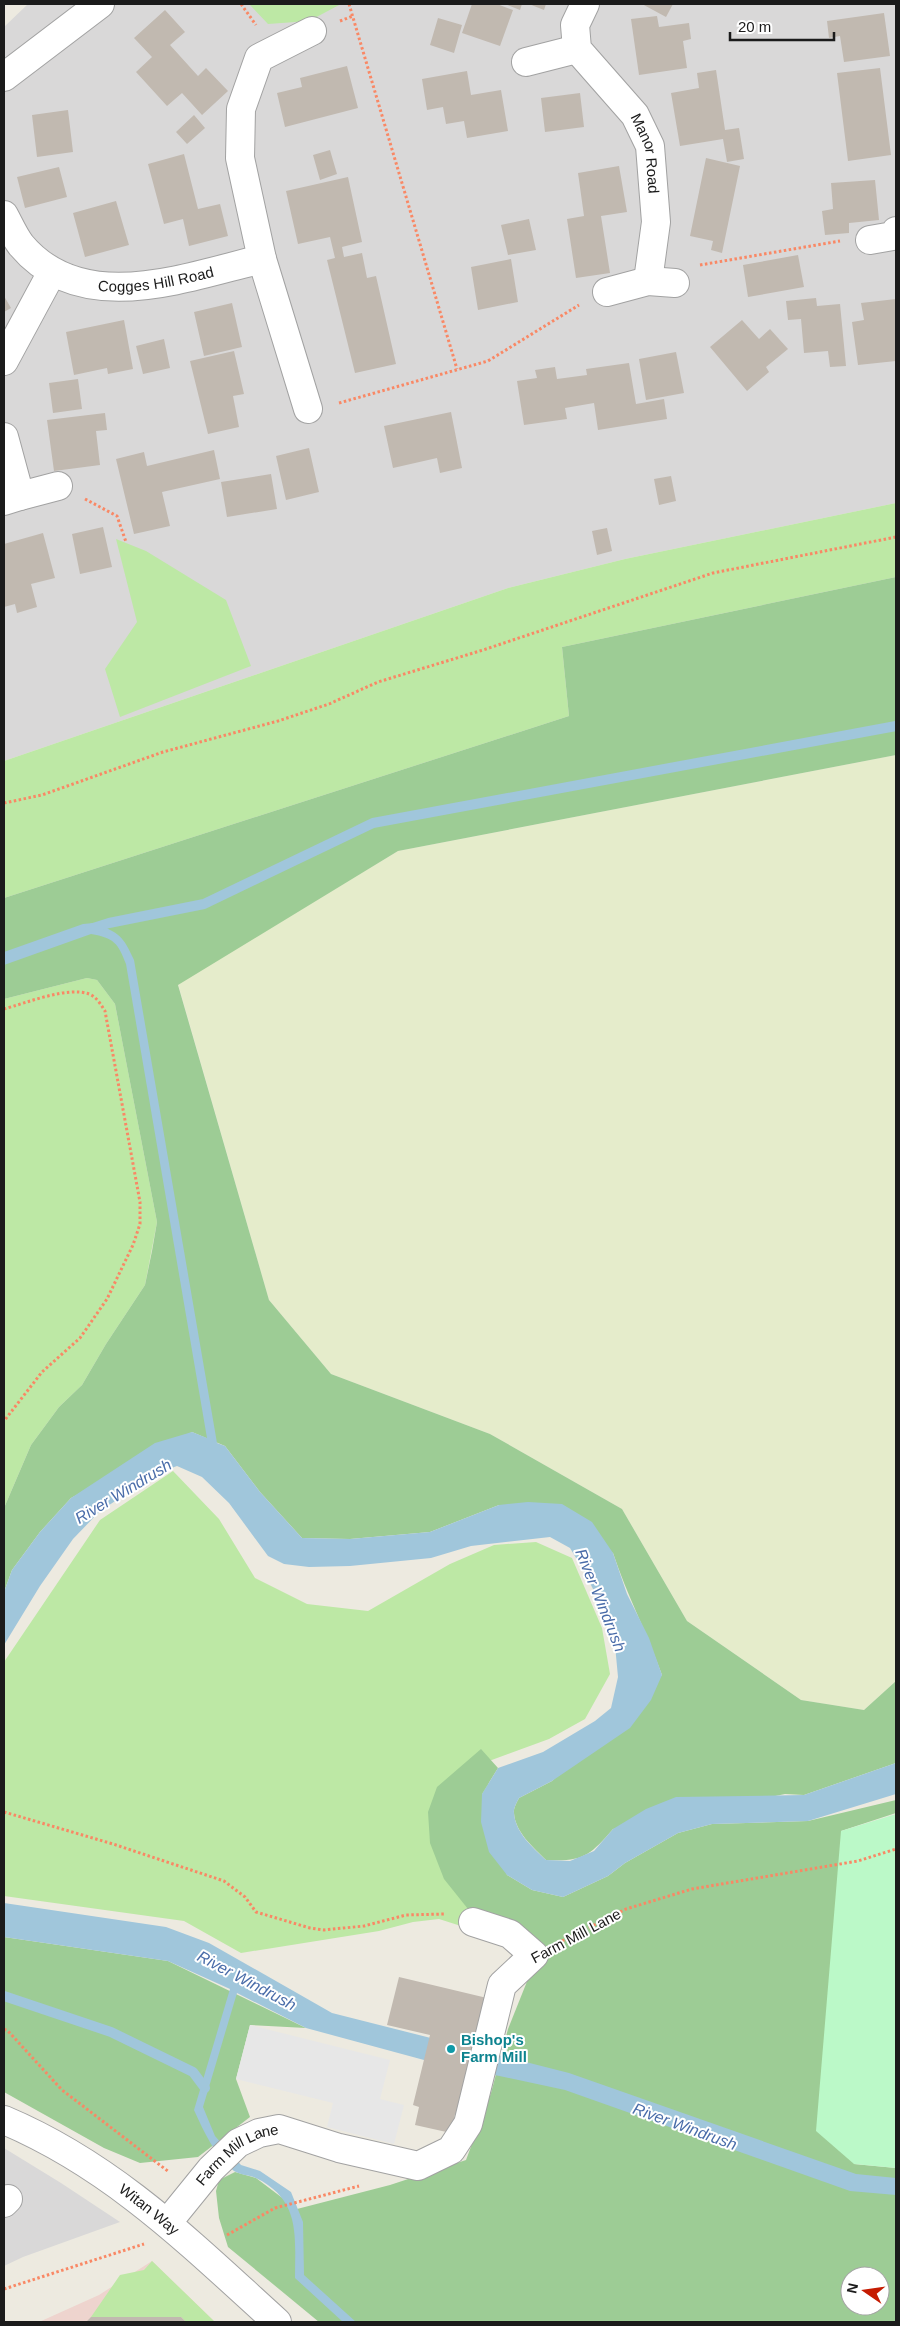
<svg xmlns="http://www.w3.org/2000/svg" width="900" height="2326" viewBox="0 0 900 2326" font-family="Helvetica,sans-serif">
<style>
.residential{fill:#d9d8d8}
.commercial{fill:#eed4ce}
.farmland{fill:#e5eccb}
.grass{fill:#bde8a5}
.forest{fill:#9dcc95;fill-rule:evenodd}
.park{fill:#bbf9c8}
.parking{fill:#e7e7e7}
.water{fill:#a0c6db}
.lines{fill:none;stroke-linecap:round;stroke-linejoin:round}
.stream{stroke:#a0c6db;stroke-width:10}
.building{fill:#c1b9b0}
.minor-casing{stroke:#a2a2a2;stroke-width:30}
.path{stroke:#f98865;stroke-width:3;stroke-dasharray:2.5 2.5;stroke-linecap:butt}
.minor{stroke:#fff;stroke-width:28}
.culture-dot{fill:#0f9aa8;stroke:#fff;stroke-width:2}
.labels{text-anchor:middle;stroke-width:4;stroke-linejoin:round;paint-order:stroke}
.street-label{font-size:15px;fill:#1b1b1b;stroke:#fff}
.culture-label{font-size:15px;font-weight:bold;fill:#0d838f;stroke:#fff;text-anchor:start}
.water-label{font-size:16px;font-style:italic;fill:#496ca9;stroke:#fff}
</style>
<rect width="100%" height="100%" fill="#edeae0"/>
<path class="residential" d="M28,4H896V503L625,559L508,588L4,761V27Z
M4,2148L61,2183L120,2222L23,2257L4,2266Z"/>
<path class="commercial" d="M152,2261L215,2322H39L99,2295Z"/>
<path class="farmland" d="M896,755V1681L864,1710L801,1700L687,1621L622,1509L490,1434L331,1374L269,1300L178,984L398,851Z"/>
<path class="grass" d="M249,4H341L309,21L268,24Z
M896,503V577L562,647L569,716L4,898V761L508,588L625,559Z
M116,539L146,551L226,600L251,666L120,717L105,669L137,622Z
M87,978L97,980L115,1004L157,1222L145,1285L106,1344L82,1385L59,1407L31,1445L4,1508V999Z
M173,1471L219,1519L255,1578L307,1604L368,1611L450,1564L494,1545L536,1542L572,1558L602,1628L610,1674L585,1719L549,1739L489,1761L486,1867L461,1926L439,1919L413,1922L379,1931L241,1953L184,1921L4,1896V1662L100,1520Z
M152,2261L215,2322H186L181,2317H91L120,2275L144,2270Z"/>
<path class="forest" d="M896,577V755L398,851L178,985L269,1300L331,1374L490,1434L622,1509L687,1621L801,1700L864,1710L896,1681V1763L804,1795L785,1794L613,1829C590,1856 582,1862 546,1860C534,1848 515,1832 514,1813C513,1809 517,1802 519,1798L552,1781L662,1675C647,1633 627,1595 613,1553L499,1505L430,1532L350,1539L302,1538L260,1492L225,1446L192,1432L71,1498L40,1532L12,1570L4,1592V1508L31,1445L59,1407L82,1385L106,1344L145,1285L152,1251L157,1222L115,1004L97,980L87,978L4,999V898L569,716L562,647Z
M481,1749L498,1768L482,1794L507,1875L532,1890L563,1897L608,1876L625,1863L678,1833L712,1824L808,1821L896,1800V1813L841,1831L854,2164L896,2168V2322H319L228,2247L219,2218L216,2191L219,2180L235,2172L256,2178L297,2209L390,2185L466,2160L491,2093L508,2029L536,1959L493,1917L468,1909L444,1879L430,1843L428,1812L437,1787ZM850,2276H880V2306H850Z
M4,1937L168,1961L306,2028L250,2025L236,2079L250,2117L198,2157L140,2163L104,2148L4,2092Z"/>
<path class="park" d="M896,1814V2168L854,2164L816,2131L841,1831Z"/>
<path class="parking" d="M250,2025L390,2060L380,2099L404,2105L394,2144L327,2127L333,2103L236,2079Z"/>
<path class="water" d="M94,923C120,933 123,936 134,960L217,1443L225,1446L260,1492L302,1538L350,1539L430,1532L499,1505L528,1502L562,1504L592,1522L613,1553L627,1594L649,1638L662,1675L651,1700L630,1728L552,1781L519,1798C517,1802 513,1809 514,1813C515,1832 533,1848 546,1860L570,1861L594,1851L613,1829L646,1809L676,1797L804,1795L896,1763V1794L808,1821L712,1824L678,1833L625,1863L608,1876L563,1897L532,1890L507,1875L489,1852L481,1822L482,1794L498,1768L543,1752L595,1721L611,1708L618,1677L615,1645L602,1607L584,1571L570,1548L550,1537L471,1546L431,1558L350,1566L309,1567L284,1564L268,1556L229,1503L202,1477L177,1466L158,1473L100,1511L73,1539L40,1586L4,1645V1592L12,1570L40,1532L71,1498L155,1443L192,1432L207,1438L126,964C118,943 114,938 91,934L4,965V952L83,924Z
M4,1903L166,1927L209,1943L332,2013L569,2073L856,2174L896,2178V2195L850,2191L565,2090L424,2060L306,2028L237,1993L203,2107L215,2136L241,2165L260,2171L291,2192L303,2222L304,2275L356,2322H343L295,2278C295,2236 301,2200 256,2178C250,2175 240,2175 234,2171C215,2156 204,2132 194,2110L230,1989L168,1961L4,1937Z"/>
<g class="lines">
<path class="stream" d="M90,929L109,923L204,904L373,823L896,726
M4,1996L111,2032L193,2072L205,2088"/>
</g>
<path class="building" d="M472,4H497L513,10L500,46L462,33Z
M505,4H522L520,10Z
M529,4H546L544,10Z
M642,4H673L666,17Z
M165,10L185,32L170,45L198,76L206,68L228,91L202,115L182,93L167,106L136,72L152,57L134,38Z
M884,13L890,56L844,62L840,36L829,38L827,21Z
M657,16L659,27L689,23L691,39L683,41L687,68L639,75L631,19Z
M438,18L462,25L454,53L430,45Z
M347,66L358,108L285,127L277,93L302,87L300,78Z
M880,68L891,155L848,161L837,73Z
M716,70L725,130L739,128L744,159L727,162L723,139L680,146L671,93L699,88L697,73Z
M467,71L471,95L501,90L508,131L467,138L464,121L446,124L443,107L427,110L422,79Z
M580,93L584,127L545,132L541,98Z
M68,110L73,152L37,157L32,115Z
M194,115L205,128L187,144L176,132Z
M330,150L337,174L320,180L313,155Z
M184,154L198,209L220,204L228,236L189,246L183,219L164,224L148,164Z
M706,158L740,166L722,253L711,250L713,241L690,236Z
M619,166L627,212L601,216L610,273L576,278L567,219L584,216L578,173Z
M59,167L67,197L25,208L17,177Z
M348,177L362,242L342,247L344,257L362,253L367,278L376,276L396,364L355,373L327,260L335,258L330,237L298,244L286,191Z
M875,180L879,220L849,223V233L825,235L822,211L833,209L831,183Z
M116,201L129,245L85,257L73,213Z
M529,219L536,250L508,255L501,225Z
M798,255L804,287L748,297L743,265Z
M511,259L518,302L478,310L471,267Z
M4,296L11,308L4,312Z
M816,298L817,306L840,304L846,366L830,367L828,351L804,353L801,319L788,320L786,301Z
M896,299V361L858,365L852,322L864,320L861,303Z
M232,303L242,347L204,356L194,312Z
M124,320L133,369L108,374L107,368L74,375L66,332Z
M742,320L759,339L770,329L788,349L766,367L769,372L747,391L710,347Z
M164,339L170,368L143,374L136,346Z
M234,351L244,394L233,396L239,427L208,434L190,361Z
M676,352L684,393L646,400L639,359Z
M629,363L636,404L664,399L667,419L598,430L594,403L565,408L567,419L524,425L517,381L537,378L535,370L555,367L557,379L587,375L586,369Z
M78,379L82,409L53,413L49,383Z
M451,412L462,468L440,473L437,458L393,468L384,426Z
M105,413L107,430L96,431L100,465L54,471L47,420Z
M309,448L319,492L286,500L276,456Z
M214,450L220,479L162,492L170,526L134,534L116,459L144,452L147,466Z
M271,474L277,509L227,517L221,482Z
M671,476L676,501L659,505L654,479Z
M103,527L112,567L80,574L72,534Z
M607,528L612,551L597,555L592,531Z
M43,533L55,578L31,584L37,607L17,613L15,604L4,607V544Z
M399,1977L487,1998L459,2115L455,2114L451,2133L415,2125L419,2107L413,2105L430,2035L387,2025Z
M91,2317H181L186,2322H86Z"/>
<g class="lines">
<defs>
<g id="minor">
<path id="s1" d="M585,4L575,25L577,49L635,115L650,146L656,222L648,281"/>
<path d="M526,62L577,49"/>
<path d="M4,77L100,4"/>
<path id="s2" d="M4,215C9,224 14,236 21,245C82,318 186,277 262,259"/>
<path d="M870,240L893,236L896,231"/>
<path d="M607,292L648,281L675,283"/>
<path d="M4,361L52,272"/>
<path d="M308,409L262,259L240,158L241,109L259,58L312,31"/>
<path d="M4,437L20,496L4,501"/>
<path d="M20,496L58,486"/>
<path id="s3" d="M4,2120C113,2166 191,2244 277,2322"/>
<path d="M4,2203L8,2199"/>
<path id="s4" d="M168,2222L211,2169L238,2143L259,2133L279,2129L339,2148L418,2166L451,2150L468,2124L502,1985L534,1955L510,1934L473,1922"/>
</g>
</defs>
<use href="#minor" class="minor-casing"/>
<path class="path" d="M241,4L256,25
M349,4L457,369
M340,21L353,16
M700,265L840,241
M339,403L488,361L579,305
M85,499L117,516L126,542
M4,803L42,795L163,752L278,721L329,704L378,682L483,650L713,573L896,537
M4,1009C26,1003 68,986 89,994C97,997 101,1005 105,1011L140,1202V1224L133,1245L107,1299L80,1338L42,1372L4,1421
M4,1812L113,1844L224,1881L245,1897L256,1912L310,1928L324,1930L364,1926L406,1915L444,1914
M562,1941L626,1909L692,1889L858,1861L896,1849
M4,2029L8,2031L62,2090L169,2172
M227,2235L275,2208L359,2186
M4,2289L144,2244"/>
<use href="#minor" class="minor"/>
</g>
<circle class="culture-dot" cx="451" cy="2049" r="5"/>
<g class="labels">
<g class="street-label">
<text dy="5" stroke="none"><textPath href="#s1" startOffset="176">Manor Road</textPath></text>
<text dy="5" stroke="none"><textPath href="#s2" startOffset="182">Cogges Hill Road</textPath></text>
<text transform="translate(576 1936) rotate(-28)" y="5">Farm Mill Lane</text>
<text dy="5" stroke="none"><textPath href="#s4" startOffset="99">Farm Mill Lane</textPath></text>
<text dy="5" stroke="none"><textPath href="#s3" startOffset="171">Witan Way</textPath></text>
</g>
<g class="culture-label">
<text x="461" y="2045">Bishop's<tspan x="461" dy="17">Farm Mill</tspan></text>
</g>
<g class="water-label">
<text transform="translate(123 1491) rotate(-31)" y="6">River Windrush</text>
<text transform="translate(601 1600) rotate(68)" y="6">River Windrush</text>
<text transform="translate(247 1980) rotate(28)" y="6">River Windrush</text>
<text transform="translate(685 2126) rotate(20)" y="6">River Windrush</text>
</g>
</g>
<rect width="900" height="2326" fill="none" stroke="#1b1b1b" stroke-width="10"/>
<g transform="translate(865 2291) rotate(283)"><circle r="24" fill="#ffffff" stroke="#a4a4a4"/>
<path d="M0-4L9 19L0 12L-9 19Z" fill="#c51b01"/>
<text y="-8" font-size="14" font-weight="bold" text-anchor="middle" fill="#1b1b1b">N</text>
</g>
<path d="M730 32v8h104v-8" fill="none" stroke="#1b1b1b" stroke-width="2.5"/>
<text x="738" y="32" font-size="15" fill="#1b1b1b" stroke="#ffffff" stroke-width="4" paint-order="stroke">20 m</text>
</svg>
